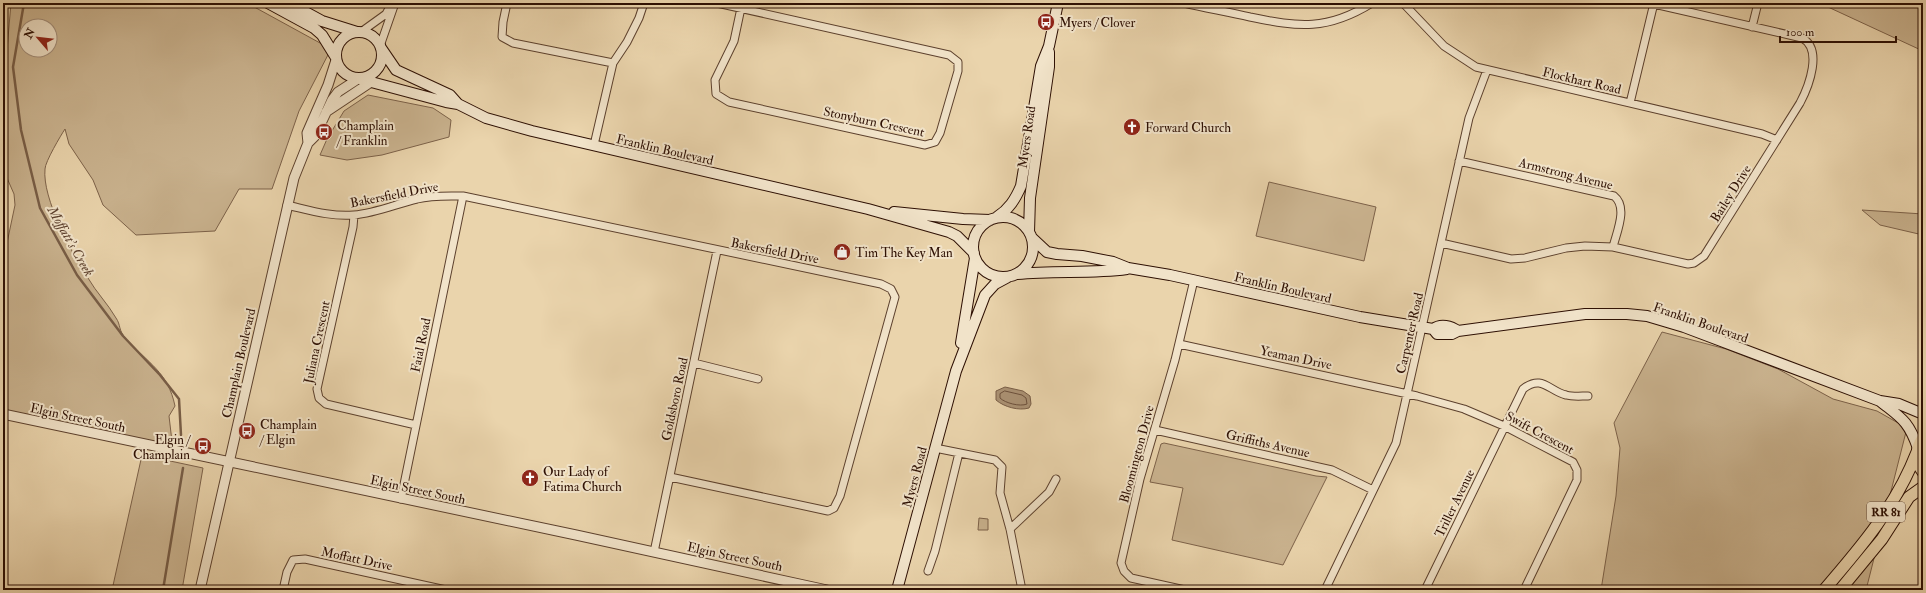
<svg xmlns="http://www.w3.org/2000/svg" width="1926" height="593" viewBox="0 0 1926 593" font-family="'IM FELL Double Pica',serif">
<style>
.green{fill:#cab38f;stroke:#7c6149;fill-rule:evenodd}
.water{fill:#aa9173;stroke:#785d46}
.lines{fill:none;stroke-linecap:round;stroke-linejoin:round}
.shore{stroke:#6c503b;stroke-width:1}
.stream{stroke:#785d46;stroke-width:2.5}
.minor-casing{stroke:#5c402d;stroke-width:9}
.tertiary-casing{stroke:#5c402d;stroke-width:11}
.secondary-casing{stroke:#2d0f03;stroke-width:12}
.primary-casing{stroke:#2d0f03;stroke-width:13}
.minor{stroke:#f1e3c9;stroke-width:7}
.tertiary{stroke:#f1e3c9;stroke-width:9}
.secondary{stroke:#f1e3c9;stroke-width:10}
.primary{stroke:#ead4ac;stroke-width:11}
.labels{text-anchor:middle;stroke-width:4;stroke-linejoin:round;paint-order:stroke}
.shield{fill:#f1e3c9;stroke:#684f3e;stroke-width:1}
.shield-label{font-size:12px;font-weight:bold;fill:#2d0f03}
.poi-label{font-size:13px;fill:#2d0f03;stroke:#f1e3c9;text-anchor:start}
.street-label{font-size:13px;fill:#2d0f03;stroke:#f1e3c9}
.water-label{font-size:14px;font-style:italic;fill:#5f4330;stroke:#f1e3c9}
</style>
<rect width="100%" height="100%" fill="#ead4ac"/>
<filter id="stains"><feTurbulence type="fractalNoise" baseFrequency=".005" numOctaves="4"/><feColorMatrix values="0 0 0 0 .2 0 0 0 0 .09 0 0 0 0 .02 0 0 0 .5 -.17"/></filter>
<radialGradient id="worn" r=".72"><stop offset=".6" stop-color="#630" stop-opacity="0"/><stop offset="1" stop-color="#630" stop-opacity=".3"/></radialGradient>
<path class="green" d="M11,3H247L331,49L299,111L272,189H239L215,231L136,235L103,205L93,180L69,144L65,129C61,135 45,162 45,169C42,198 72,254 88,278C96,292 108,304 116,318C121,325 118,330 126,339C148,363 168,372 175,406L169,416L173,450L3,413V262L15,205L14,194L7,178L5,189L7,160L3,142V76L6,62ZM26,26H50V50H26Z
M1828,3H1923V51L1828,7Z
M368,95L433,108L451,120L449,137L382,155L347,160L320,155L327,139L344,111Z
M1269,182L1376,207L1364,261L1256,236Z
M1862,210L1923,214V235L1880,225Z
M1662,332L1726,349L1778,369L1833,399L1877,411L1907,428L1866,590H1601L1616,496L1620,448L1614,423Z
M1164,443L1316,476L1327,477L1283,565L1172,540L1183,488L1150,482L1161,444Z
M142,455L203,468L182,590H112Z
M979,518L988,519V530H978Z"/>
<path class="water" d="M1005,387L1023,391L1030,396L1031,404L1029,408C1019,411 1004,407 996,400V391Z"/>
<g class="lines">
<path class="shore" d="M1005,391L1022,395L1026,398L1027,404C1020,407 1005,403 1000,398V394Z"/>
<path class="stream" d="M24,3L13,67L21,130L40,208L77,275L123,336L160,375L179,399L181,435
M163,590L183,468"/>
<defs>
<path id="minor" d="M507,3L503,22L502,37L513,43L613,63
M717,3L949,55L958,62V71L940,133L935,142L925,145L729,102L716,94L715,80L734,41L741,8
M1184,3C1206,8 1228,12 1250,17C1299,27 1327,31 1372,3
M1403,3L1444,46L1476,67L1762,134L1777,140
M1752,27L1758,3
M361,32L386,14L392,3
M380,46L395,3
M1630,103L1654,3
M594,145L613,63L627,42L639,18L644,3
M1459,161L1614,196C1628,207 1617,231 1613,247
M287,205C309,210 331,217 354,215C376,213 396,204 417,199C432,195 448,196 463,196L881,284L891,289L895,297L840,496L834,508L828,511L670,477
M354,215L353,227L317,389L319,398L326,404L416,425
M1441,243L1511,259L1525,258L1566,248L1585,246L1613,247L1688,264L1694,263L1704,256L1800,103C1809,86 1823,49 1802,38L1654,4
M1179,344L1417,396L1464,409L1504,426L1573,462L1577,470V480L1524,590
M694,363L758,379
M1155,430L1332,470L1373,490
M935,448L995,460L1002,467L1000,493L1010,529L1022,590
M401,499L463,196
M1010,529L1049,492L1056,479
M654,552L717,251
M928,571L935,551L959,453
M283,590L287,572L293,560L305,559L446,590
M1185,590L1131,578L1124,571L1121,563L1140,479L1175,360L1194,280
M1325,590L1396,443L1469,118L1487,70
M1425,590L1523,389C1542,374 1549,391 1566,395C1573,397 1581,396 1588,396"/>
<path id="tertiary" d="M326,112L371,82
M308,143L307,133L328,85L336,60
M3,414L576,535L827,590
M200,590L294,178L308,143L315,136L332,100L338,92L358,79"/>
<path id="secondary" d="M268,3L314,28L322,35L335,56
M289,3L322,21L357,32
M336 55a23 23 0 1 1 46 0a23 23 0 1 1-46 0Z
M381,48L396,70L450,95L458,104L486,118L532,131L868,209L949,232L957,236L974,253
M360,79L446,102L458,104
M894,212L963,219L990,220
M997,217C1009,209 1015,200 1021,186L1041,66L1049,46L1058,3
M973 247a30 30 0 1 1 60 0a30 30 0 1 1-60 0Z
M1029,232L1030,198L1049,67V52
M1032,238L1047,252L1057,254L1082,256L1113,262L1128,268L1170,275L1360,317L1433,329C1441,323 1451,326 1458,331
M1017,274C1054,270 1091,274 1127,269
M1433,329L1437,334H1452L1458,331L1585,314H1627L1647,316L1684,327L1880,401L1899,404L1923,414
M961,343L975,258
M1880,401C1901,418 1908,420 1918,448
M897,590L956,371L985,295L995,284L1008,277"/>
<path id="primary" d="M1923,438C1915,448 1915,462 1923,472
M1824,590C1862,546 1896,506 1917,452
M1840,590L1882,539L1909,497L1923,487"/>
</defs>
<use href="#minor" class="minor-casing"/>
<use href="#tertiary" class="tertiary-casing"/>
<use href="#secondary" class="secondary-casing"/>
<use href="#primary" class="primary-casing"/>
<use href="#minor" class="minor"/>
<use href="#tertiary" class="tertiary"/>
<use href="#secondary" class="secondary"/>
<use href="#primary" class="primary"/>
</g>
<defs>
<symbol id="bus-disc" viewBox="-11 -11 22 22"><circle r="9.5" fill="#8f2418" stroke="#f1e3c9"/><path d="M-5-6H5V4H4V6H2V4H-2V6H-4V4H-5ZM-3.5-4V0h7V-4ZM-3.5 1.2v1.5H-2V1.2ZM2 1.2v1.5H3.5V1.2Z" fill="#fff"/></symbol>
<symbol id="church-disc" viewBox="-11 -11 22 22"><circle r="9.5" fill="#8f2418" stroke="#f1e3c9"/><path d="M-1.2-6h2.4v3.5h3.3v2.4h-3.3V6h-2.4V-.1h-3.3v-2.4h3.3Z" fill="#fff"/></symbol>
<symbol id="shop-disc" viewBox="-11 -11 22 22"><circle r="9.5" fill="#8f2418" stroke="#f1e3c9"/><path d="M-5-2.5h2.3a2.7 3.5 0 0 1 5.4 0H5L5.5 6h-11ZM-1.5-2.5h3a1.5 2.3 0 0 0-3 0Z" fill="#fff"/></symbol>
</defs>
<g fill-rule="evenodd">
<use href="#bus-disc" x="1036" y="12" width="20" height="20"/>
<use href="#church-disc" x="1122" y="117" width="20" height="20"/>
<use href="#bus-disc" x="314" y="122" width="20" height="20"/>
<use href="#shop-disc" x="832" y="242" width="20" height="20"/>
<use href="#bus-disc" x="237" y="421" width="20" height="20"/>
<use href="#bus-disc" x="193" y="436" width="20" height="20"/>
<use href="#church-disc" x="520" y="468" width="20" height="20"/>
</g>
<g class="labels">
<rect class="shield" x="1867" y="502" width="38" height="20" rx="3"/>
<g class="shield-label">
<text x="1886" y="516">RR 81</text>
</g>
<g class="poi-label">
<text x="1059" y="27">Myers / Clover</text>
<text x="337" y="130">Champlain<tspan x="337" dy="15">/ Franklin</tspan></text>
<text x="1145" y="132">Forward Church</text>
<text x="855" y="257">Tim The Key Man</text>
<text x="260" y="429">Champlain<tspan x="260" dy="15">/ Elgin</tspan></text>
<text x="190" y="444" text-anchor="end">Elgin /<tspan x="190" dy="15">Champlain</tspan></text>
<text x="543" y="476">Our Lady of<tspan x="543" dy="15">Fatima Church</tspan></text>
</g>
<g class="street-label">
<text transform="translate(1582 80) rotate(13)" y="5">Flockhart Road</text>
<text transform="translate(874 121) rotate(12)" y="5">Stonyburn Crescent</text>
<text transform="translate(1026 137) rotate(-82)" y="5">Myers Road</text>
<text transform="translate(665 149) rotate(13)" y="5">Franklin Boulevard</text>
<text transform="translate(1566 173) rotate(14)" y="5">Armstrong Avenue</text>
<text transform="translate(1730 193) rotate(-58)" y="5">Bailey Drive</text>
<text transform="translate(394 194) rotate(-11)" y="5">Bakersfield Drive</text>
<text transform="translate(775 250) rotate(11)" y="5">Bakersfield Drive</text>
<text transform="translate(1283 287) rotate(13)" y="5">Franklin Boulevard</text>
<text transform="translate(1701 322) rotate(19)" y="5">Franklin Boulevard</text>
<text transform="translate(1409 333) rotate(-77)" y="5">Carpenter Road</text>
<text transform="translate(316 342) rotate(-78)" y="5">Juliana Crescent</text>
<text transform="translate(420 345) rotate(-78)" y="5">Faial Road</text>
<text transform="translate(1296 357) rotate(12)" y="5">Yeaman Drive</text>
<text transform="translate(238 363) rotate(-77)" y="5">Champlain Boulevard</text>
<text transform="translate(674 399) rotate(-78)" y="5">Goldsboro Road</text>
<text transform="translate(78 417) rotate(12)" y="5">Elgin Street South</text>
<text transform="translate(1540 432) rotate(28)" y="5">Swift Crescent</text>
<text transform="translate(1268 443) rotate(13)" y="5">Griffiths Avenue</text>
<text transform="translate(1136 454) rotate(-75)" y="5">Bloomington Drive</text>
<text transform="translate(914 477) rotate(-75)" y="5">Myers Road</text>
<text transform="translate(418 489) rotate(12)" y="5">Elgin Street South</text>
<text transform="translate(1454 503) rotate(-64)" y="5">Triller Avenue</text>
<text transform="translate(735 556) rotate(12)" y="5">Elgin Street South</text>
<text transform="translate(357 558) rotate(12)" y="5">Moffatt Drive</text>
</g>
<g class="water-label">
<text transform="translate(71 241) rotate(60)" y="5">Moffatt's Creek</text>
</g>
</g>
<rect width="1926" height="593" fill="none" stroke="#ead4ac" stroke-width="16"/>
<rect x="4" y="4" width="1918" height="585" fill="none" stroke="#2d0f03" stroke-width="2"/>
<rect x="8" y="8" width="1910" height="577" fill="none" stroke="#2d0f03"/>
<g transform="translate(38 38) rotate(298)"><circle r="19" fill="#f1e3c9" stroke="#a38e7a"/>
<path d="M0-3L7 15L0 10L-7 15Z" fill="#8f2418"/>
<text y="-6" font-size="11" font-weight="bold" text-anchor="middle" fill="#2d0f03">N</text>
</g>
<path d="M1780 36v6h116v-6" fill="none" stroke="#2d0f03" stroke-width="2"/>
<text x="1786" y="36" font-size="12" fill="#2d0f03" stroke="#f1e3c9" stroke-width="3" paint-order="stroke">100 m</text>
<rect width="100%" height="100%" filter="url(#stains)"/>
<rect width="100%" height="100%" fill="url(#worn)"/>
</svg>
